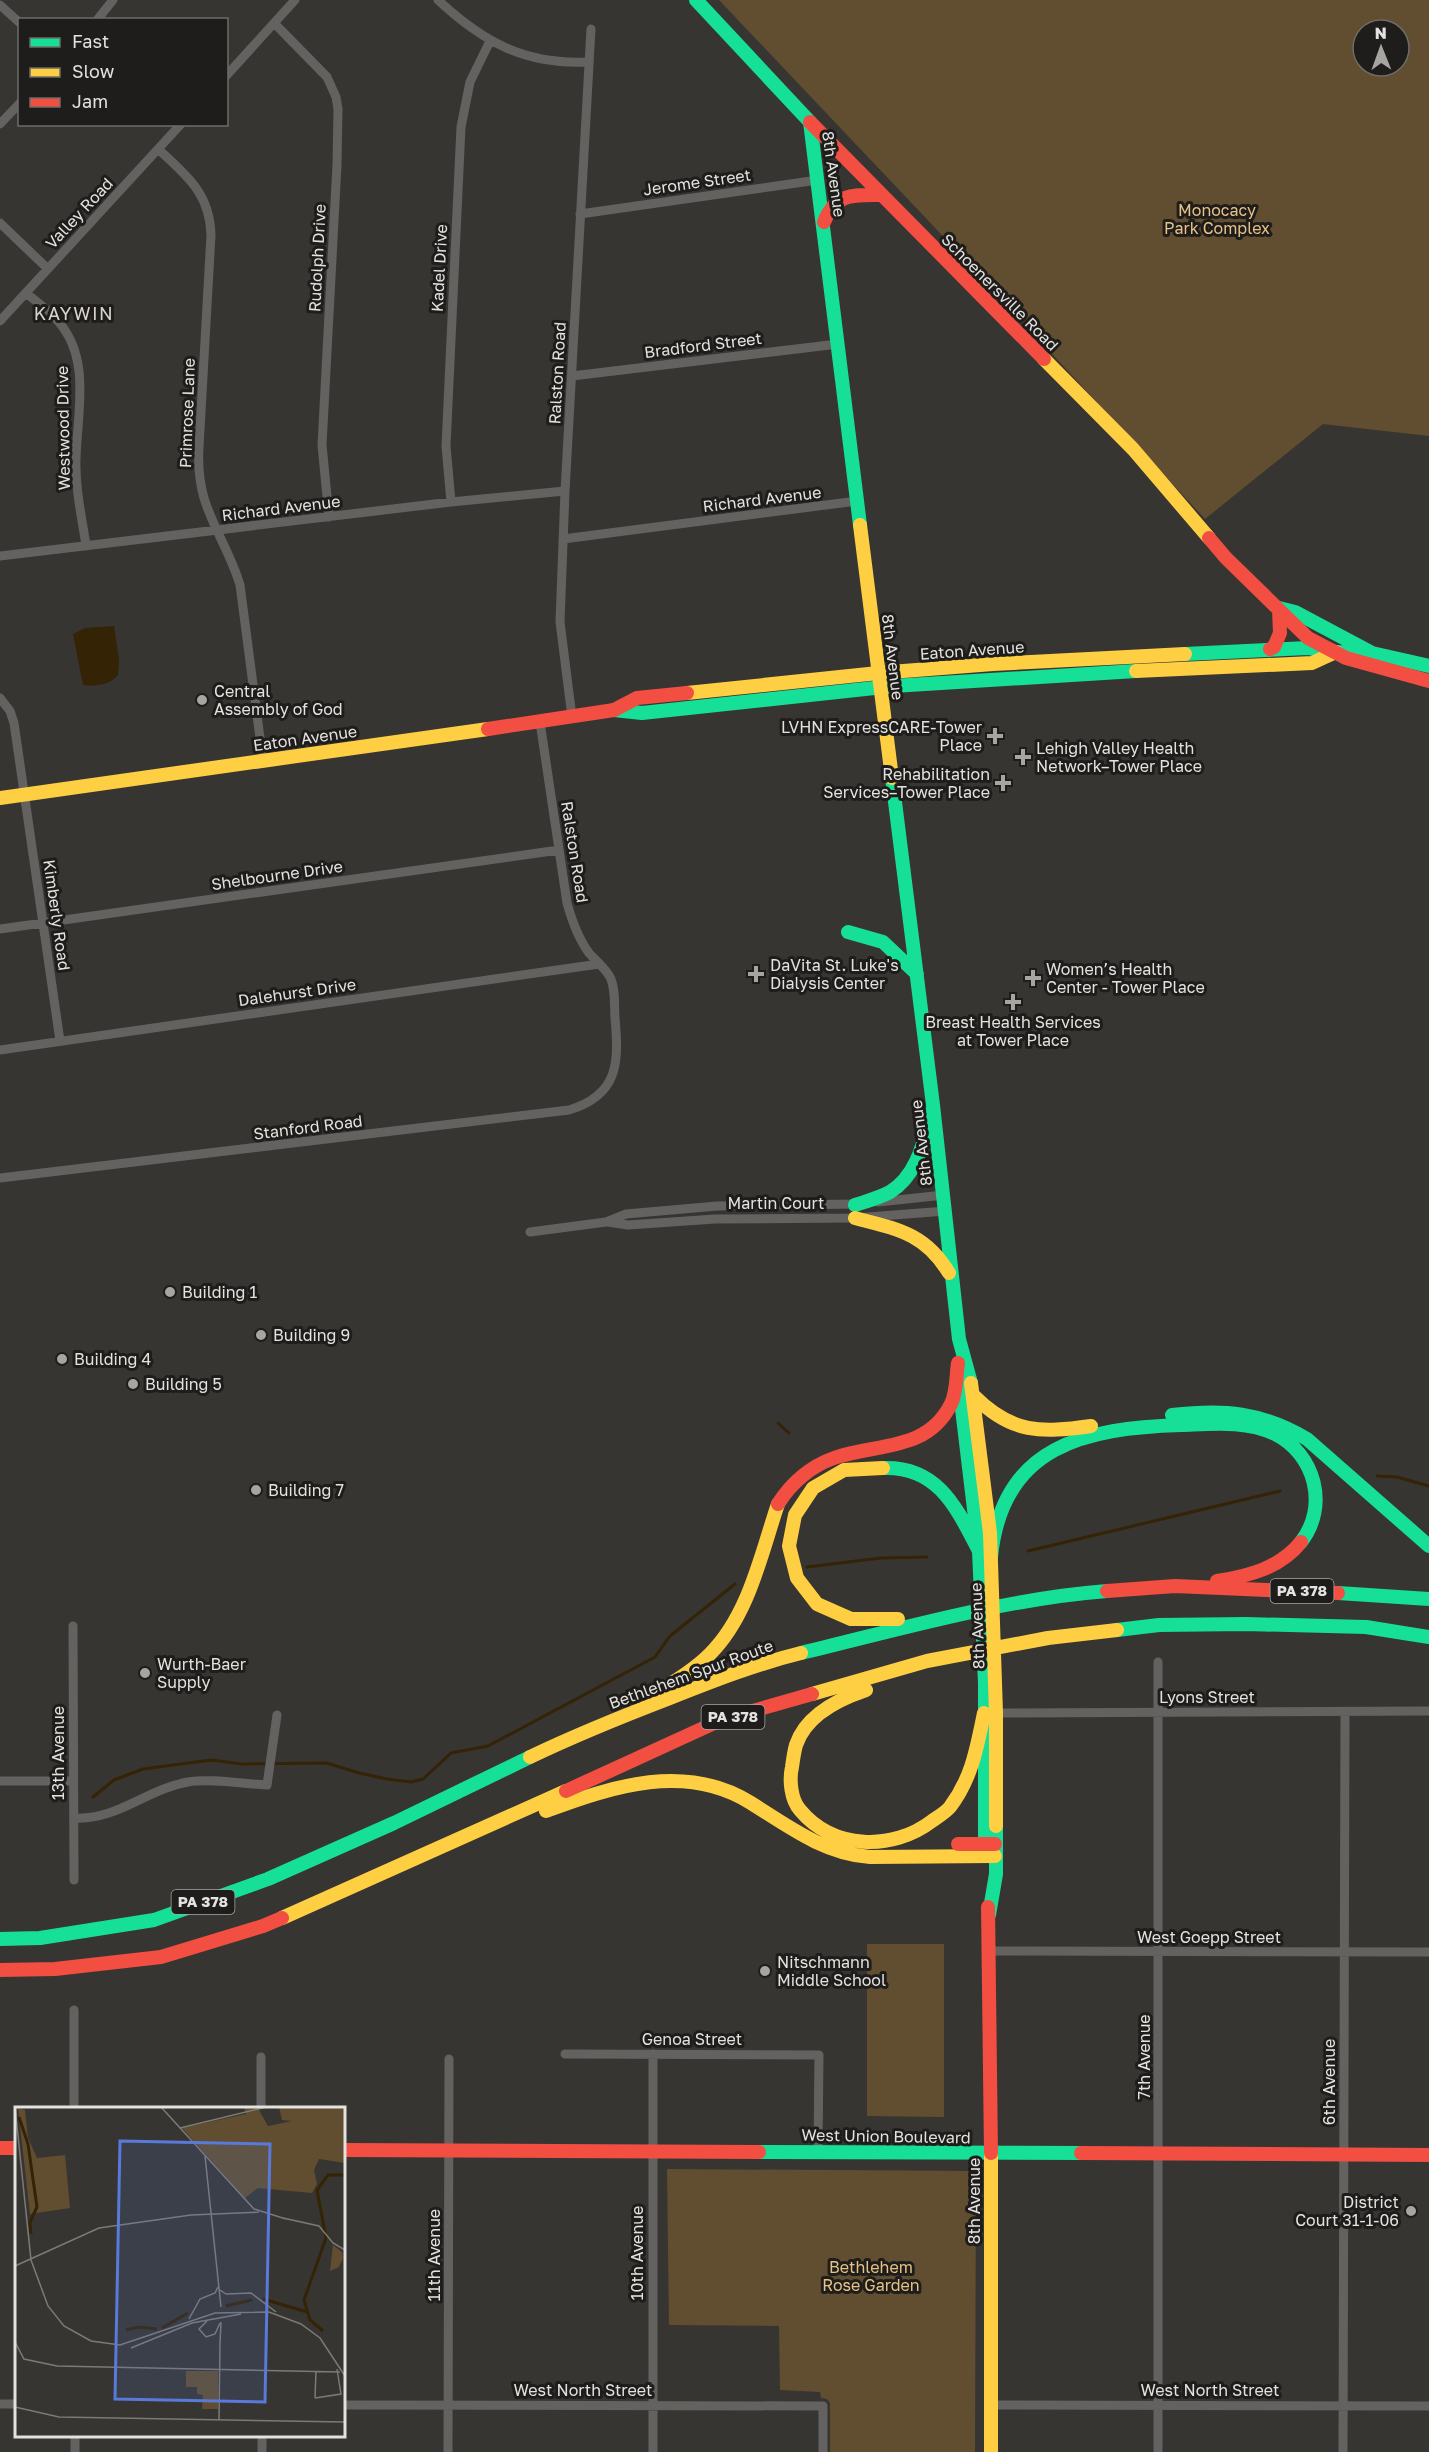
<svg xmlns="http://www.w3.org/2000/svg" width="1429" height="2452" viewBox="0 0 1429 2452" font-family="'Golos Text',sans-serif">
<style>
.green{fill:#614e30;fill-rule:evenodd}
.water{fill:#342304}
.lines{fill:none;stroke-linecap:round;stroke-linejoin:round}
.stream{stroke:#342304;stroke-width:3}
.street{stroke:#646260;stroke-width:9}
.fast{stroke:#16e098;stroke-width:14}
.slow{stroke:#ffcf43;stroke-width:14}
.jam{stroke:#f24e42;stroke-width:14}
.poi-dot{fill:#a7a5a2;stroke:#1f1d1b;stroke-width:2}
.labels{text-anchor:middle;stroke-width:6;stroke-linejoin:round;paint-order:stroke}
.shield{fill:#1f1d1b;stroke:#a9a7a4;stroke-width:1.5}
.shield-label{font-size:15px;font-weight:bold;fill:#e4e2df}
.street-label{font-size:16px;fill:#e4e2df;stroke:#1f1d1b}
.park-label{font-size:16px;fill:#e7c286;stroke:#1f1d1b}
.poi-label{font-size:16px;fill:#e4e2df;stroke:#1f1d1b;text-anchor:start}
.neighbourhood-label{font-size:18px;letter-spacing:1.5px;fill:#d8d4cd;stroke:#1f1d1b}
.inset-river{fill:none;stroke:#342304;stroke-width:3}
.inset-road{fill:none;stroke:#7c7a77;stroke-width:1.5}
.view{fill:#597ada;fill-opacity:0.15;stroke:#597ada;stroke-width:3}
.inset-edge{fill:none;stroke:#e4e2df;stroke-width:3}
</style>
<rect width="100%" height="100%" fill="#373532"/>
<path class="green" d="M719,0H1429V436L1323,424L1205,519L939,232ZM1363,30H1399V66H1363Z
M867,1944H944V2117L867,2116Z
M667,2169L976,2171L975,2452H830V2403L827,2399L821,2398L820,2392L780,2390L779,2326L669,2325Z"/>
<path class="water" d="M114,626L119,660L118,675C109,685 95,687 83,685L73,634L85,628Z"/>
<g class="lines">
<path class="stream" d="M778,1423L789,1433
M1377,1476L1397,1477L1429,1486
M1028,1551L1280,1491
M807,1567L881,1558L927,1557
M93,1797L114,1780L143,1769L211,1760L242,1764L327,1763L359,1773L387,1779L411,1782L423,1779L451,1753L488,1746L655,1657L670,1636L735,1584"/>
<path class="street" d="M438,0C483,42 525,65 588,62
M0,5L20,23
M97,20L113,0
M275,24L327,77L336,97L338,109L337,165L322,445L329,517
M226,76L295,0
M0,124L20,103
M158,149C186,175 210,193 211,235L199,447C198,464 199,481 204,498C213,528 231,554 240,585L263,761
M580,214L818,180
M0,223L48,269
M26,293C37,302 48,310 57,320C92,358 77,413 76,459C75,488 82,518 86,546
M0,321L181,124
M572,376L838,344
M451,502L446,446L461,127L470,82L490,41
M563,539L857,501
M0,556L451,502L565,491
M0,698L10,711L14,723L60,1041
M572,717L560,622L565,491L591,29
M0,929L559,850
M0,1050L599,964
M0,1178L569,1110C619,1095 619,1062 615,1018C614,1006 616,989 610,977C605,968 596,961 589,953C578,938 572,921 567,903L540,722
M878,1202L944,1195
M608,1222L628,1225L715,1219L855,1218L946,1211
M530,1232L606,1222L626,1214L717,1206L859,1204
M73,1626L74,1880
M1158,1662V2452
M993,1713L1429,1711
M0,1781H73
M74,1818C116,1821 147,1789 188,1782C211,1778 243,1784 267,1785L277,1715
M989,1951L1429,1952
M565,2054L819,2055L818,2151
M74,2108V2010
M261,2108V2057
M0,2404H16
M344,2405L823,2406V2452
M990,2405L1429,2406
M75,2452V2436
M262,2452V2436
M448,2452L449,2059
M653,2452V2054
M1343,2452L1345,1712"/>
<path class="fast" d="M696,0L810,122L860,525
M1279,608L1295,612L1372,653L1429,666
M1185,654L1308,648L1336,652L1372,653
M614,710L642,713L893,686L1136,671
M892,778L933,1105L959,1339L971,1383
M848,932L883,942L917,974
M855,1205C867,1201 879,1198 890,1192C918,1175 924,1140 932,1111
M959,1384L979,1551L985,1683V1853
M1172,1415C1224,1409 1261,1412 1307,1439L1429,1546
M883,1468C939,1466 957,1509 979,1551
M991,1557C1002,1445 1086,1428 1181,1425C1211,1424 1246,1420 1275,1434C1315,1454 1329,1506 1301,1542
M1338,1593L1429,1599
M1117,1630L1159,1625L1246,1624L1366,1627L1429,1637
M801,1653C901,1629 1004,1599 1107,1591
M989,1915L996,1874V1826
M0,1939L40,1938L154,1920L268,1879L394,1823L530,1757
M759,2152L1081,2153"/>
<path class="slow" d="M1044,359L1133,449L1209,538
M860,525L892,778
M1136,671L1312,663L1336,652
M687,693L878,673L993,664L1185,654
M0,798L488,729
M855,1218C897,1229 925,1233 949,1273
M971,1383L990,1533L996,1713V1826
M974,1396C1012,1434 1041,1433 1091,1426
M883,1468L844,1470L813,1488L795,1515L789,1546L797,1578L817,1604L851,1619H898
M866,1690C839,1699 806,1715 796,1745C794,1752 793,1760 792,1767C789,1780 791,1800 800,1810C833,1850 893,1851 932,1821C938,1817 946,1812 950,1807C972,1778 977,1747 984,1713
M653,1694C673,1683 693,1671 710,1654C749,1615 761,1554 778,1504
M812,1694L927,1661L1048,1638L1117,1630
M530,1757C576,1735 623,1716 670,1698C713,1681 756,1664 801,1653
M546,1811C613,1786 686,1762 751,1803C789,1827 825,1854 870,1857L995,1856
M282,1918L566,1791
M991,2153V2452"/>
<path class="jam" d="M810,122L1044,359
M824,222C836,193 852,195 880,195
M1209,538L1226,558L1308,638L1346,658L1429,681
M1270,649L1274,647L1280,633L1279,610
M488,729L614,710L637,698L687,693
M778,1504C791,1483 811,1466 834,1458C877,1443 927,1452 951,1404C957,1392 956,1376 958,1363
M1217,1581C1249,1576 1280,1568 1301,1542
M1107,1591L1175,1586L1338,1593
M566,1791L721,1720L812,1694
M958,1844H995
M988,1907L991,2153
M0,1970L55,1969L161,1957L263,1926L282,1918
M0,2148H16
M344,2150L759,2152
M1081,2153L1429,2155"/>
</g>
<g class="poi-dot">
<circle cx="202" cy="700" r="6"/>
<path d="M992 727h6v6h6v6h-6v6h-6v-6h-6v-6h6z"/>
<path d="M1020 748h6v6h6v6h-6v6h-6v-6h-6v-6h6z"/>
<path d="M1000 774h6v6h6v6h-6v6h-6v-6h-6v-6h6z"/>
<path d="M753 965h6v6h6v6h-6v6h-6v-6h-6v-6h6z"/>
<path d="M1030 969h6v6h6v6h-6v6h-6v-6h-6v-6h6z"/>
<path d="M1010 993h6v6h6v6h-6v6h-6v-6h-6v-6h6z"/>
<circle cx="170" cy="1292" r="6"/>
<circle cx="261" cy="1335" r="6"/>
<circle cx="62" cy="1359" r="6"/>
<circle cx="133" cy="1384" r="6"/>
<circle cx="256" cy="1490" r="6"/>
<circle cx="145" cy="1673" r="6"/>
<circle cx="765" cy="1971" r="6"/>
<circle cx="1411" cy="2211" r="6"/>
</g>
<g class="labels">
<g class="shield">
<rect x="1270.5" y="1579" width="63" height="24" rx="4.5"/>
<rect x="701.5" y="1705" width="63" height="24" rx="4.5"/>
<rect x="171.5" y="1890" width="63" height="24" rx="4.5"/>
</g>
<g class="shield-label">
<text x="1302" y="1596">PA 378</text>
<text x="733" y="1722">PA 378</text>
<text x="203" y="1907">PA 378</text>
</g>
<g class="street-label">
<text transform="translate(834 174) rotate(82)" y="6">8th Avenue</text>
<text transform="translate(697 182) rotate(-8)" y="6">Jerome Street</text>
<text transform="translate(79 213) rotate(-47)" y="6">Valley Road</text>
<text transform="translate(317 258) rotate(-87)" y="6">Rudolph Drive</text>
<text transform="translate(439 268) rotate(-87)" y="6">Kadel Drive</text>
<text transform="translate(1000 292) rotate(45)" y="6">Schoenersville Road</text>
<text transform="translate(703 345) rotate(-7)" y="6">Bradford Street</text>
<text transform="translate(557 373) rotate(-87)" y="6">Ralston Road</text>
<text transform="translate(187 413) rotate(-88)" y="6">Primrose Lane</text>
<text transform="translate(63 428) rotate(-91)" y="6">Westwood Drive</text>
<text transform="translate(762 499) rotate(-7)" y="6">Richard Avenue</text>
<text transform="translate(281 508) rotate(-7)" y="6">Richard Avenue</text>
<text transform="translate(972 650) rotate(-4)" y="6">Eaton Avenue</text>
<text transform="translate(893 657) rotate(83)" y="6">8th Avenue</text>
<text transform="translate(305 738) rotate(-8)" y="6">Eaton Avenue</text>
<text transform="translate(575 852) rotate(81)" y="6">Ralston Road</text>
<text transform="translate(277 875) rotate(-8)" y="6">Shelbourne Drive</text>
<text transform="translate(57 915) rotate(82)" y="6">Kimberly Road</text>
<text transform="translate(297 992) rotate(-8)" y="6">Dalehurst Drive</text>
<text transform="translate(308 1127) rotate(-7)" y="6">Stanford Road</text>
<text transform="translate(921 1143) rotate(-97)" y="6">8th Avenue</text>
<text x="776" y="1209">Martin Court</text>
<text transform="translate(977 1626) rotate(-92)" y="6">8th Avenue</text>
<text transform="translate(691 1674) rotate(-20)" y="6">Bethlehem Spur Route</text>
<text x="1207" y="1703">Lyons Street</text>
<text transform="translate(58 1753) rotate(-90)" y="6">13th Avenue</text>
<text x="1209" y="1943">West Goepp Street</text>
<text x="692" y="2045">Genoa Street</text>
<text transform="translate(1144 2057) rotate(-90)" y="6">7th Avenue</text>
<text transform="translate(1329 2082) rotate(-90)" y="6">6th Avenue</text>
<text transform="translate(886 2136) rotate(1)" y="6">West Union Boulevard</text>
<text transform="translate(974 2201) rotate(-90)" y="6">8th Avenue</text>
<text transform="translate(637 2253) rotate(-90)" y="6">10th Avenue</text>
<text transform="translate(434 2255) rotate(-90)" y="6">11th Avenue</text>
<text x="583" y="2396">West North Street</text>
<text x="1210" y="2396">West North Street</text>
</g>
<g class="park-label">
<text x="1217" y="216">Monocacy<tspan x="1217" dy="18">Park Complex</tspan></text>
<text x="871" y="2273">Bethlehem<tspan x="871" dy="18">Rose Garden</tspan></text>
</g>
<g class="poi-label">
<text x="214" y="697">Central<tspan x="214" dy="18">Assembly of God</tspan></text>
<text x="982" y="733" text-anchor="end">LVHN ExpressCARE-Tower<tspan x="982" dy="18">Place</tspan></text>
<text x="1036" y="754">Lehigh Valley Health<tspan x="1036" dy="18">Network–Tower Place</tspan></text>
<text x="990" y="780" text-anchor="end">Rehabilitation<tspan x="990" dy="18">Services–Tower Place</tspan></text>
<text x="770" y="971">DaVita St. Luke's<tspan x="770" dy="18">Dialysis Center</tspan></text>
<text x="1046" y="975">Women’s Health<tspan x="1046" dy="18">Center - Tower Place</tspan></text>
<text x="1013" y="1028" text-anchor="middle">Breast Health Services<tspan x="1013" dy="18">at Tower Place</tspan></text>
<text x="182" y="1298">Building 1</text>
<text x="273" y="1341">Building 9</text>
<text x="74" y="1365">Building 4</text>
<text x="145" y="1390">Building 5</text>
<text x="268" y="1496">Building 7</text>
<text x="157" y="1670">Wurth-Baer<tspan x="157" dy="18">Supply</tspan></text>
<text x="777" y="1968">Nitschmann<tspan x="777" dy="18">Middle School</tspan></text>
<text x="1399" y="2208" text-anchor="end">District<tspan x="1399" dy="18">Court 31-1-06</tspan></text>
</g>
<g class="neighbourhood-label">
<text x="74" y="320">KAYWIN</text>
</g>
</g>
<g transform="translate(15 2107)">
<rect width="330" height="330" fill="#373532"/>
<path d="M229,0H248L244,3L253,19L277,14L267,13L264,0H330V56L304,52L299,63L302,77L297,86L243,81L230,91L167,21L231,7ZM3,1L10,3L13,31L22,51L50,48L55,101L15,107ZM318,138L327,145L328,151L324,160L315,164ZM171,264H203V302H187L188,288L182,287V280H171Z" fill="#614e30"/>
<path class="inset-river" d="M4,10L13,37L22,100L15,115L16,127M248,192L292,205M211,199L237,193M147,221L173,206M111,223L124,220L142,222M308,224L295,213L289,193L311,131L302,83L313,68H330"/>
<path class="inset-road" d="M0,0L16,153L33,199L49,219L76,234L105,238L200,206L254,205L286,217L305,231L330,269M7,0H38M146,0L239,102L271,112M165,21L251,0M190,49L206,200M268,111L304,119L318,136L330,143M0,159L84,121L176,108L244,105M205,183L211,187L236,186L261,205M174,212L185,192L200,186L203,180M192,214L184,222L191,230L200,227L205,216M0,235L9,252L42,259L325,265M205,237L206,215M116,241L177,216L226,207M300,291L301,264M300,291L326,287L322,262M0,300L44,310L330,315M204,313L205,235"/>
<path class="view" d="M105,34L255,37L250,295L100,292Z"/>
<rect width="330" height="330" class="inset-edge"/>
</g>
<rect x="18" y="18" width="210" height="108" fill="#1f1d1b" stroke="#6e6c69" stroke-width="1.5"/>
<rect x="30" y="38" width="30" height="9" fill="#16e098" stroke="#6e6c69" stroke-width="1.5"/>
<text x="72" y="48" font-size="18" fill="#e4e2df">Fast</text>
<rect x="30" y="68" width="30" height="9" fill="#ffcf43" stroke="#6e6c69" stroke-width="1.5"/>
<text x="72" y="78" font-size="18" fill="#e4e2df">Slow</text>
<rect x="30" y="98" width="30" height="9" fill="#f24e42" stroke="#6e6c69" stroke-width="1.5"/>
<text x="72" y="108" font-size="18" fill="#e4e2df">Jam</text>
<g transform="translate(1381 48) rotate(359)"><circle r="28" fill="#1f1d1b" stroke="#6e6c69" stroke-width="1.5"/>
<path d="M0-4.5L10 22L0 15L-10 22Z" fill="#a7a5a2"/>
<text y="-9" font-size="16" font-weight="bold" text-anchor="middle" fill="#e4e2df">N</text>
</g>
</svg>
